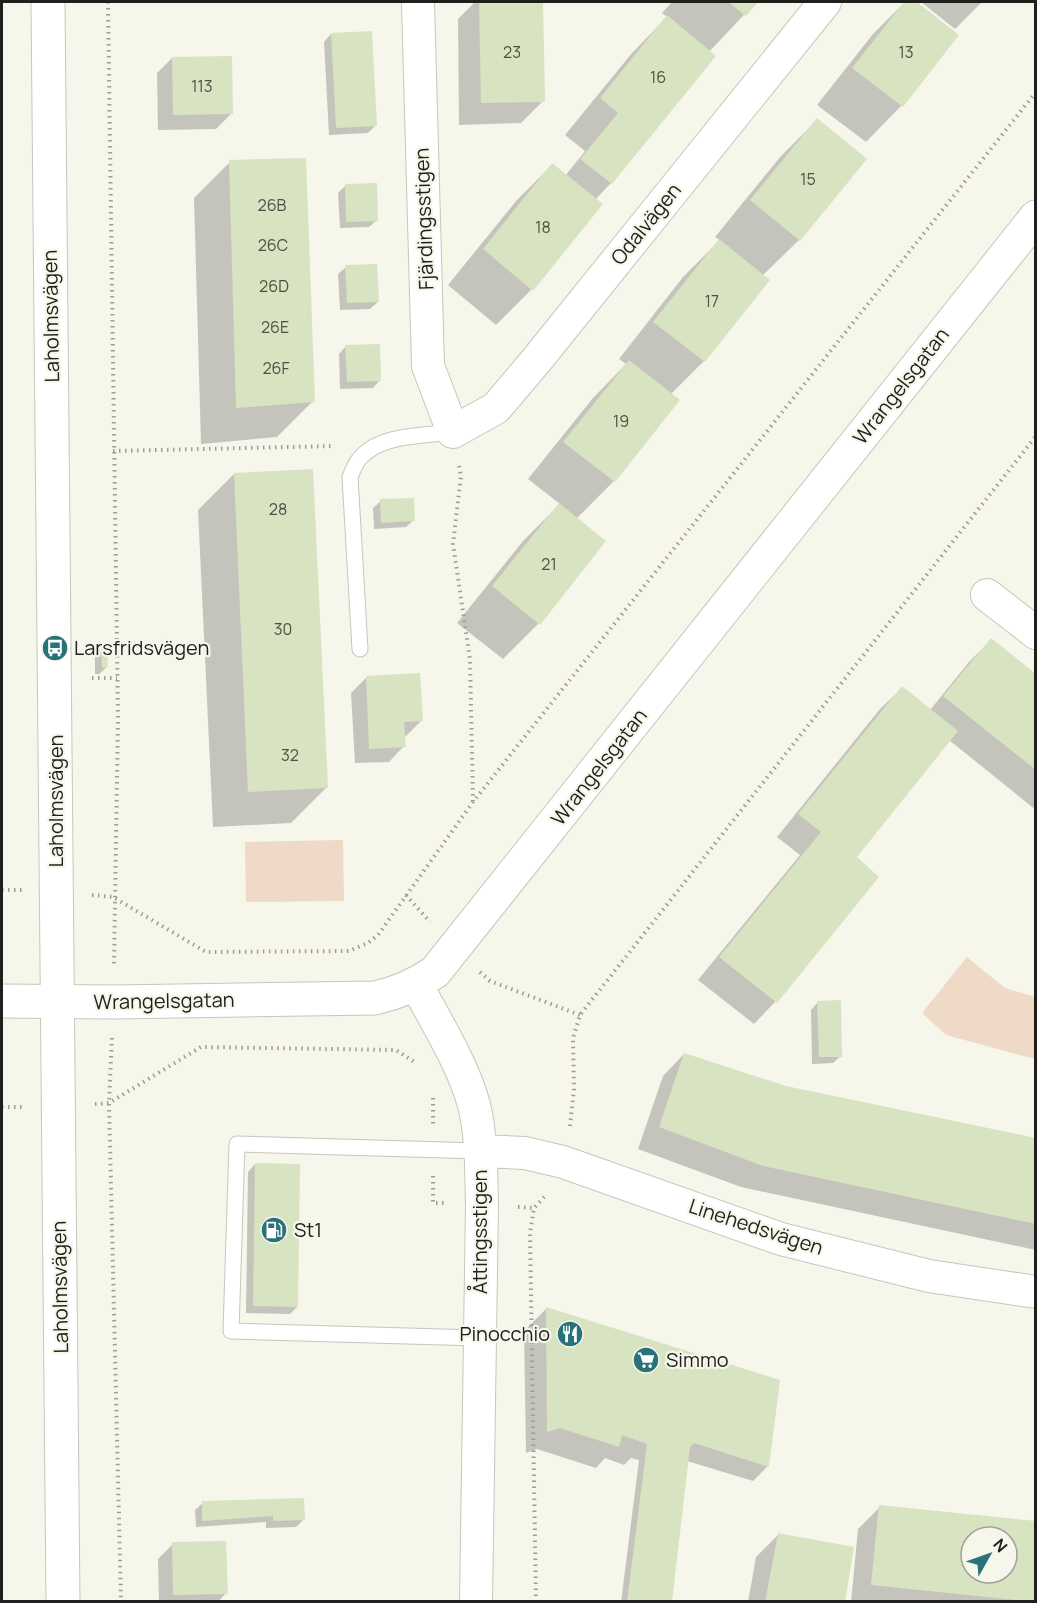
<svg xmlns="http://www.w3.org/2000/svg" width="1037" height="1603" viewBox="0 0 1037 1603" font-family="Manrope,sans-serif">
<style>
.green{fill:#efd9c7}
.shadow{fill:#0003;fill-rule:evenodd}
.building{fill:#d7e3c1;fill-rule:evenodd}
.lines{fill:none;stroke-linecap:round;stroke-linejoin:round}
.lane-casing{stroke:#c7c6bb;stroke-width:17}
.street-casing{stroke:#c7c6bb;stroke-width:34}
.secondary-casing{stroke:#c7c6bb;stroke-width:35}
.highway-casing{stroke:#c7c6bb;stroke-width:35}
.path{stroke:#9e9d95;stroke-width:4;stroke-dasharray:1.5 4.5;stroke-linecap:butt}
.lane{stroke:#fff;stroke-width:15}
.street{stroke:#fff;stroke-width:32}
.secondary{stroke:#fff;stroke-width:33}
.highway{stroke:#fff;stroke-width:33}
.labels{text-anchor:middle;stroke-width:4.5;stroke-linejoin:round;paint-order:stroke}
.number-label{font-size:16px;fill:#4d5044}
.street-label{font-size:20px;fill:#1f1f1b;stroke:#f7f6eb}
.poi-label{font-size:20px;fill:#1f1f1b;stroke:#f7f6eb;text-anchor:start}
</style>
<rect width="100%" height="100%" fill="#f7f6eb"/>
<path class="green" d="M343,840L344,901L246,902L245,842Z
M967,957L1005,988L1035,997V1059L946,1035L922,1013Z"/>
<path class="shadow" d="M475,2H541L543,101L521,123L459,125L458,19Z
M672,2H756L709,52L714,56L611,183L595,200L532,289L496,325L448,285L516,201L552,165L565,176L585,151L565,135L632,53L667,17L662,13Z
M905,2H914L957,35L901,106L866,142L817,105L873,34Z
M921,2H982L955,29Z
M331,34L376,125L368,133L329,135L324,42Z
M172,58L231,114L216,129L158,130L157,73Z
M817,120L799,240L762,276L768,280L704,361L670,395L677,400L614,481L576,519L538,624L503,659L457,623L523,541L560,504L528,479L593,398L626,364L619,359L683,277L720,240L715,237L781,156Z
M230,162L313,401L277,437L201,444L194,198Z
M346,185L377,220L369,227L340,228L338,193Z
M346,267L378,302L370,309L340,310L338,274Z
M346,346L380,380L373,388L340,389L339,354Z
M234,474L327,787L291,823L213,827L198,510Z
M381,501L414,520L406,527L374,529L373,508Z
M991,640L1036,676V810L949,740L854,857L877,877L775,1002L754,1024L698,980L800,855L777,837L880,709L902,688L930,710L969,662Z
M102,649L107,667L99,674H95V657Z
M366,678L421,721L406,736H404V746L389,762L355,763L351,693Z
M818,1002L841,1056L833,1063L812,1064L811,1010Z
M684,1054L785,1088L1036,1140V1250L741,1187L638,1149L663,1076Z
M255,1164L297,1307L290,1314L246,1313L248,1172Z
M546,1309L768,1466L753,1481L687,1461L670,1602H621L639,1460L631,1458L624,1465L605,1458L596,1468L537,1449L526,1453L524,1331Z
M203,1503L304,1519L296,1527L266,1528V1522L196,1527L195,1510Z
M880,1507L1036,1523V1602H851L858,1529ZM971,1537H1007V1573H971Z
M778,1535L843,1602H748L756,1557Z
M173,1544L226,1593L218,1602H159L158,1559Z"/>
<path class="building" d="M479,2H543L545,102L481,103Z
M728,2H758L746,16Z
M904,2H917L959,35L903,107L852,68Z
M667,15L716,56L612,184L580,159L618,113L600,98Z
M372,31L377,126L336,128L331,33Z
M232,56L233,114L173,115L172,57Z
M817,118L867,159L800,241L750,200Z
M306,158L315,402L236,408L229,160Z
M552,163L603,204L533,291L483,249Z
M377,183L378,221L346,222L345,184Z
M719,239L770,280L705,362L653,322Z
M377,264L379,302L347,303L345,265Z
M380,344L381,381L347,382L345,345Z
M629,360L680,400L615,482L563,442Z
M313,469L328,788L248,792L234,473Z
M414,498L415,521L381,523L380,499Z
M559,503L606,541L540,625L492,586Z
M991,638L1036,674V770L943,696Z
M101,648H107L108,667L102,668Z
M420,673L423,721L404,722L406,747L369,749L366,676Z
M902,686L958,731L857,857L879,877L777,1003L719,957L821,832L798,814Z
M841,1000L842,1057H819L817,1001Z
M684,1053L786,1086L1036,1138V1224L763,1166L659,1127Z
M255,1163L300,1164L298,1307L253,1306Z
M546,1307L780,1380L769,1467L694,1443L690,1447L672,1602H627L647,1444L622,1435L619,1447L560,1428L547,1432Z
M304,1498L305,1520L273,1521V1516L202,1521V1501Z
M879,1505L1036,1521V1602L871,1585ZM971,1537H1007V1573H971Z
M778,1533L854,1547L845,1602H765Z
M226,1541L228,1594L173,1595L172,1542Z"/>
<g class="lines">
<defs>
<path id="lane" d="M360,649L350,477C353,470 356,461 362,456C383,434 424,436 453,432
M479,1338L231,1331L237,1144L480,1151"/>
<path id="street" d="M418,2L428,366L453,432L496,408L535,362L825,2
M987,595L1036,633
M416,984C436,1022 463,1064 474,1105C482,1137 481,1173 482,1205L476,1602
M480,1151L525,1153L563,1162L781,1239L929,1276L1036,1292"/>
<path id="secondary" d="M2,1001L114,1002L375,998C398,993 416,985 435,972L1036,217"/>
<path id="highway" d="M48,2L63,1602"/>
</defs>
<use href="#lane" class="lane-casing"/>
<use href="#street" class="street-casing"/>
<use href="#secondary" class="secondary-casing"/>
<use href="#highway" class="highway-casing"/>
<path class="path" d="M108,2L118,717L114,965
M113,451L335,446
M459,466L461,476L453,544L470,659L473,801
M92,678H117
M2,890H22
M92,895L113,897L206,952L349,951L368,943L378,935L473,802L1036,92
M406,895L430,922
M480,972L490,981L580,1015
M112,1038L109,1103L121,1602
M433,1098V1124
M95,1104L109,1103L201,1047L396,1050L416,1063
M2,1107H22
M570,1126L574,1089L573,1038L580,1015L1036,436
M433,1176V1203H447
M518,1207L534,1208
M536,1602L530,1233L534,1208L545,1196"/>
<use href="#lane" class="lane"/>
<use href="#street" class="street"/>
<use href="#secondary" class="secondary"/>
<use href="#highway" class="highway"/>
</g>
<defs>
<symbol id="bus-disc" viewBox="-11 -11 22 22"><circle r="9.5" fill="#29727a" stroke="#f7f6eb"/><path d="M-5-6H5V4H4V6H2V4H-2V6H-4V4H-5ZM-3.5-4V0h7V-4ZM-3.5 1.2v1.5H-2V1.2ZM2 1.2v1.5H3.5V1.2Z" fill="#fff"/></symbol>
<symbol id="fuel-disc" viewBox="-11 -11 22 22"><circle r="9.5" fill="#29727a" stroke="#f7f6eb"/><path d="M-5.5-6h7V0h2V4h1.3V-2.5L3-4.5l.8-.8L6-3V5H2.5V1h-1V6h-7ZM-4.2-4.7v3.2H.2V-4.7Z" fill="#fff"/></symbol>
<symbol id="restaurant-disc" viewBox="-11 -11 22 22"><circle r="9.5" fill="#29727a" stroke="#f7f6eb"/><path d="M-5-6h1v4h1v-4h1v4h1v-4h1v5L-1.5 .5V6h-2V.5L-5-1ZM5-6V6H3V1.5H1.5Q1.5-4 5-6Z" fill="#fff"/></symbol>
<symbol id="supermarket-disc" viewBox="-11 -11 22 22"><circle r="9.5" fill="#29727a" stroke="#f7f6eb"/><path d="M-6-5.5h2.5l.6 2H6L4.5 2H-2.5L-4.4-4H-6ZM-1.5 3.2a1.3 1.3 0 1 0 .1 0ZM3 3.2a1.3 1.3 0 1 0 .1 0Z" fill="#fff"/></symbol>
</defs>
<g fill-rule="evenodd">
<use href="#bus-disc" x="40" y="633" width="30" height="30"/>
<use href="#fuel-disc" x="259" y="1215" width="30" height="30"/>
<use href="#restaurant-disc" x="555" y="1319" width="30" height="30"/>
<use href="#supermarket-disc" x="631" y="1345" width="30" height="30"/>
</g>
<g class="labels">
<g class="number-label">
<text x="512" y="58">23</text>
<text x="906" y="58">13</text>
<text x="658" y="83">16</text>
<text x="202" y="92">113</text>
<text x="808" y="185">15</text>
<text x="272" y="211">26B</text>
<text x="543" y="233">18</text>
<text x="273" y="251">26C</text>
<text x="274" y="292">26D</text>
<text x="712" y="307">17</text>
<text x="275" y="333">26E</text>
<text x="276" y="374">26F</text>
<text x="621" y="427">19</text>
<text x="278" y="515">28</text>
<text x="549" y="570">21</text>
<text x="283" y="635">30</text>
<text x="290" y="761">32</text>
</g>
<g class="street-label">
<text transform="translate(424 219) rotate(-92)" y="7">Fjärdingsstigen</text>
<text transform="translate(646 224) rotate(-51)" y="7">Odalvägen</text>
<text transform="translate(51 316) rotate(-91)" y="7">Laholmsvägen</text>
<text transform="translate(901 386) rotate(-52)" y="7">Wrangelsgatan</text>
<text transform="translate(599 767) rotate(-52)" y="7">Wrangelsgatan</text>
<text transform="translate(56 801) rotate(-90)" y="7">Laholmsvägen</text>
<text transform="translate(164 1001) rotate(-1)" y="7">Wrangelsgatan</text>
<text transform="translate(756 1227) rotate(18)" y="7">Linehedsvägen</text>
<text transform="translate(480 1232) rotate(-90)" y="7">Åttingsstigen</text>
<text transform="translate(60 1287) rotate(-91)" y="7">Laholmsvägen</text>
</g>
<g class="poi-label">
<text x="74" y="655">Larsfridsvägen</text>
<text x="294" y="1237">St1</text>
<text x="550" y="1341" text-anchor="end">Pinocchio</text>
<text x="666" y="1367">Simmo</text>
</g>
</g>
<rect width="1037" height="1603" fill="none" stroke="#1f1f1b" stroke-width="6"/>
<g transform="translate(989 1555) rotate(50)"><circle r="28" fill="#f7f6eb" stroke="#a1a098" stroke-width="1.5"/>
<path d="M0-4.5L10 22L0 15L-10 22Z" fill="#29727a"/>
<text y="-9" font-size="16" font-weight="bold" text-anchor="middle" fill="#1f1f1b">N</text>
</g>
</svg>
